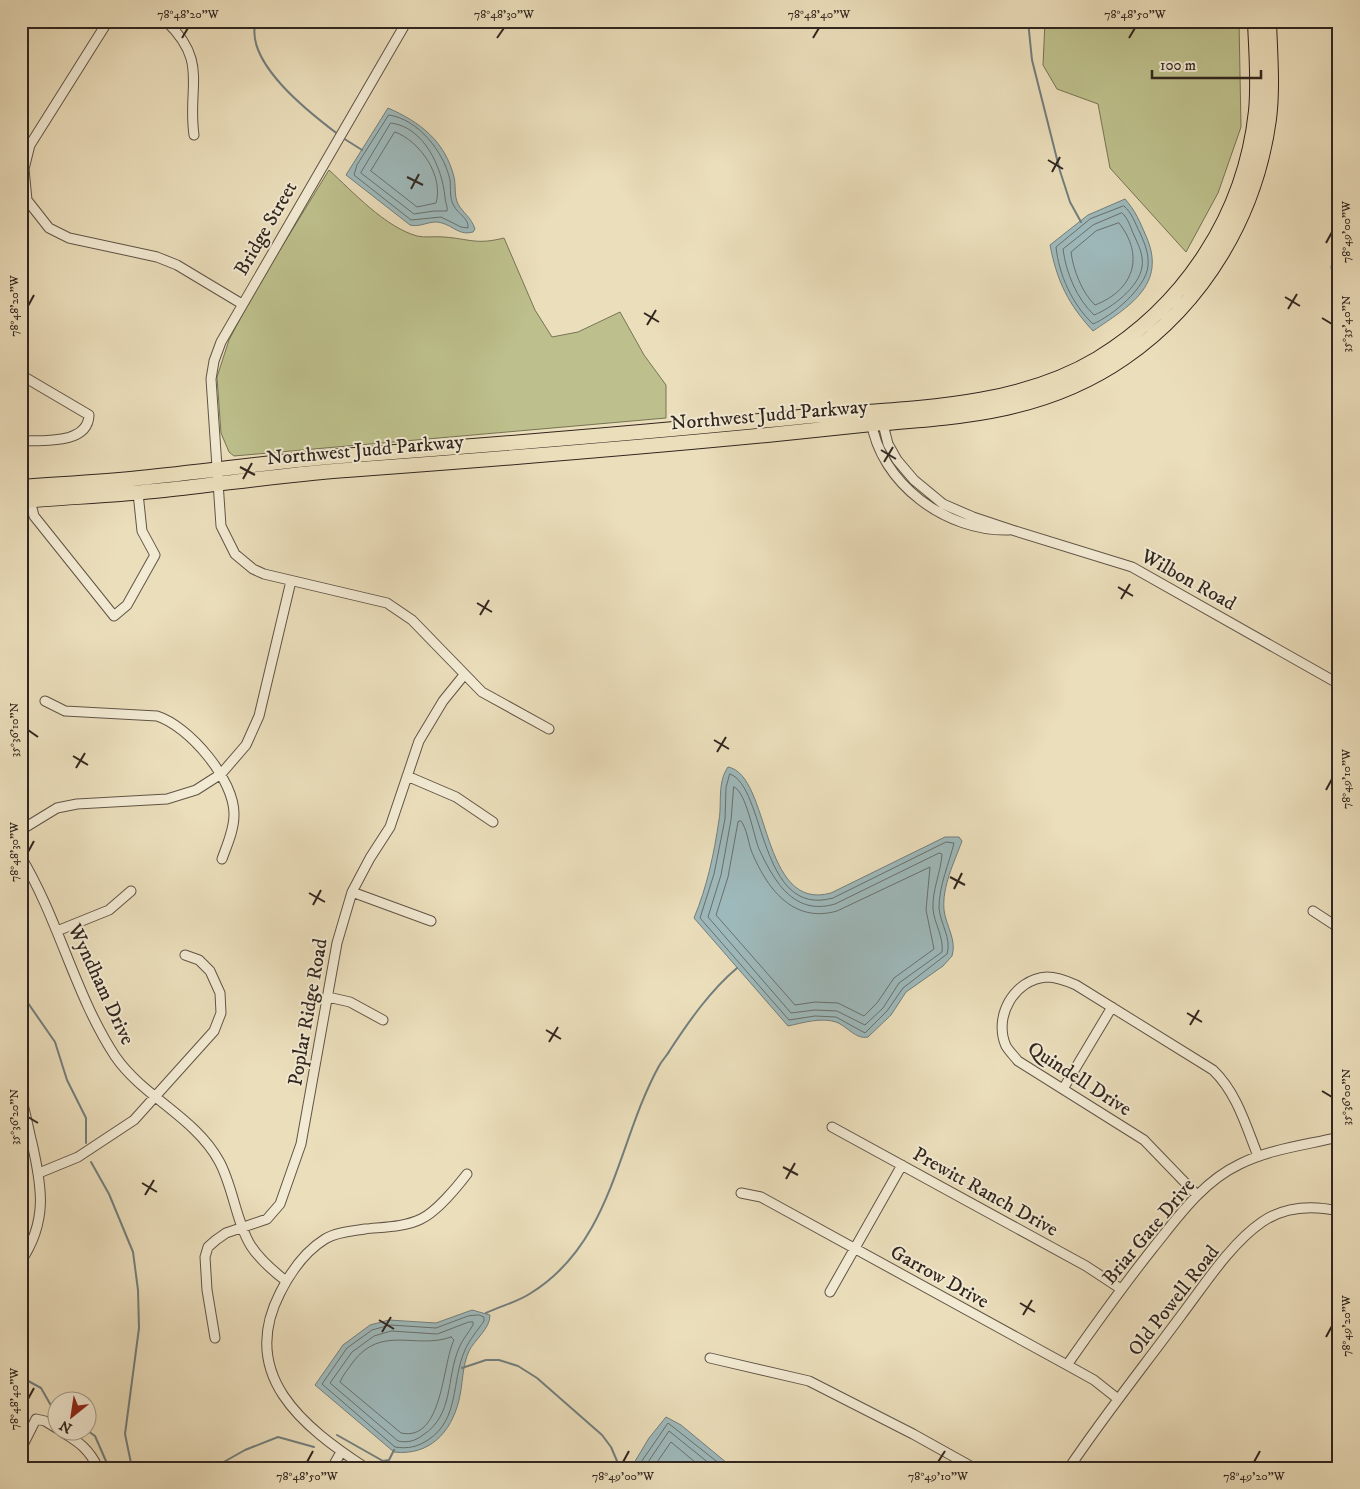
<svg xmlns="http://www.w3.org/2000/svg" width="1360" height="1489" viewBox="0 0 1360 1489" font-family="'IM FELL DW Pica',serif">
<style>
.green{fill:#bdc08c;stroke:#777356}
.water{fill:#9eb9bb;stroke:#727e7d}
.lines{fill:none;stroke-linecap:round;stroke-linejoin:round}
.shore{stroke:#68706d;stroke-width:1}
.stream{stroke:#727e7d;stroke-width:2}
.minor-casing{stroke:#605446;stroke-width:11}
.trunk-casing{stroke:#31261f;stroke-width:16}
.minor{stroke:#f2ead3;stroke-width:9}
.trunk{stroke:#ebdebb;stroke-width:14}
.ticks{fill:none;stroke:#31261f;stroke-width:2}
.labels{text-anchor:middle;stroke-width:4;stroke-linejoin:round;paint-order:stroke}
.street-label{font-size:20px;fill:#31261f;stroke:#f2ead3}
.neatline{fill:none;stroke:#31261f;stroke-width:2}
.ticks-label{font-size:12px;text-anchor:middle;fill:#31261f}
</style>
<rect width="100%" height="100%" fill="#ebdebb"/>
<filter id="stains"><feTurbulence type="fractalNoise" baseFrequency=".004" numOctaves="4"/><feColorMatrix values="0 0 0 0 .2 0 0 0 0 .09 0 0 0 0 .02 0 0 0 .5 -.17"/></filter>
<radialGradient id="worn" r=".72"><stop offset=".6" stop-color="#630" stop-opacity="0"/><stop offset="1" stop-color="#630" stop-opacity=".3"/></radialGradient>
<path class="green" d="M1045,21H1239L1241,127L1218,193L1186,252L1110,168L1098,104L1057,89L1043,65Z
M329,170C353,192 385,227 417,236C425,238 435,236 444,237C470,239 476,245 504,238L535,310L552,337L578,332L620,312L644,355L666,385V418L234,456L229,452L221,433L217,377L229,340L254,292Z"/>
<path class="water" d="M388,108C420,122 445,141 454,177C456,185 454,196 458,204C463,213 471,217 475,229L473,232C460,236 453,226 442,223C431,219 421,228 410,225L346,175Z
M1125,199C1135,210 1140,222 1146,236C1168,285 1128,307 1093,331C1068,304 1057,281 1050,245L1088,215Z
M1333,256H1339V320L1331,267Z
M728,767C771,775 760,913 831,893L945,837H959L962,841C954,863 942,886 944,910C946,926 957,940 952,956L943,966L906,992L891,1015L868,1037C856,1040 847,1026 836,1022C821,1017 802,1023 788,1026L694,918C707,887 714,854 719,820C722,803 717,783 728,767Z
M472,1310L490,1315C490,1329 475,1339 469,1351C462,1366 463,1384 459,1400C451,1433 429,1456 394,1452L315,1385L343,1345L370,1325L389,1320L436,1323Z
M666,1417L681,1425L733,1468H631L649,1438Z"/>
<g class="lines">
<path class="shore" d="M389,115C418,119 444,152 450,180C451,188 449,198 454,206C458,214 469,218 468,228L461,227L441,217L411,220L354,175L357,165Z
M391,123C424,127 442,167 445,197C445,202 448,207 447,211H434L414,214L361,173Z
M395,132C420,141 444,176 436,203L417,207L371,171Z
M1124,206C1132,213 1135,223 1140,233C1145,244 1149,254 1148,266C1146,288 1112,316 1093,324C1072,304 1059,275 1056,247L1090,219Z
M1122,213C1128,218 1130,226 1133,233C1138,244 1144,255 1142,267C1139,287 1112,308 1094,315C1077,299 1066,273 1063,249L1093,225Z
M1119,223C1145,256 1134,290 1095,305C1082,293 1073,269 1071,252L1096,231Z
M730,774C766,786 758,919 833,898L946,842L954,843C949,864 939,885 939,908C940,923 952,939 947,954L903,988L887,1011L865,1033L836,1017L815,1016L789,1020L700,918L714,874L725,819L726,788Z
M734,787C746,791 754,837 759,849C766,864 773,877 783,889C798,905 814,910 835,904L939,853L942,854C941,872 932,890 933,909C934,923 944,937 942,952L899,983L883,1008L865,1025L837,1011L815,1010L791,1013L708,917L721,875L731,820Z
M741,821C747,829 748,841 751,850C766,887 792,924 837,911L930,867L926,910L934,949L894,978L877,1003L864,1016L838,1003L815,1002L795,1005L716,915L728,877L738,822Z
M479,1315L484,1317V1321C478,1330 469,1340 465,1350C451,1381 460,1419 428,1440C417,1447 408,1449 395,1447L322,1384L347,1348L372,1330L390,1325L436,1328L468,1316Z
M469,1322H473V1325C469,1332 462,1340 459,1348C446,1378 454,1415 423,1435C415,1441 408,1443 398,1441L330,1383L352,1352L374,1336L391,1331L437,1334Z
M451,1337L454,1340C442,1364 443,1442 401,1433L340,1382C343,1375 349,1368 353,1362C382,1324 415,1350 451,1337Z
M637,1468L668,1423L725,1468
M644,1468L669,1431L715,1468
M653,1468L671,1442L702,1468"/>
<path class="stream" d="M256,21C243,62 311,114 339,135
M1028,21L1032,60L1060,171L1070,202L1081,222
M343,138L362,150
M21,993L55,1042L67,1080L86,1118V1143
M91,1162L109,1194L133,1252L138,1290L139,1328L125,1434L132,1468
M486,1313C500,1306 518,1302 531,1293C613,1242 617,1142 659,1066C662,1060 667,1056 670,1050C689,1021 710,991 737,968
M462,1368L486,1360H499L518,1366L537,1378L602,1435L611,1447L620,1468
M21,1377L41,1388L53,1409L58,1412
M88,1431L95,1436L109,1468
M337,1435L383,1461L389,1460L394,1450
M213,1468L245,1450L278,1437L314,1447"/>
<defs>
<path id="minor" d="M108,21L30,145L24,169L27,200L49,228L69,238L157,257L177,265L242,304
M166,21C209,62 187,86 194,135
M407,21L221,342L214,361L211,379L221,526L235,554L253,569L264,574L387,603L412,620L482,692L549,729
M21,375L89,415C88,445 42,440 21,441
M871,420C880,484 947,532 1009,530
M882,420L888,444L897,460L914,480L943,504L973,517L1012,530L1132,567L1339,684
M30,500L34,516L114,616L127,605L155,555L142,531L138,493
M45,701L65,711L157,716C189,726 235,780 234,815C234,830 227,845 222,859
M407,776L456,797L493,822
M21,830L57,808L77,804L167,799L196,790L221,774L246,745L259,716L291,581
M21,857C59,920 75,995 115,1056C143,1097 195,1117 219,1161C233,1186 236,1222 251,1246C260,1260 273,1271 286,1281
M352,892L431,921
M1313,911L1339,928
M57,931L109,910L131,891
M328,997L350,1002L383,1020
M1063,1089L1112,1007
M21,1098C26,1113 28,1128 32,1143C42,1187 48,1221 21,1261
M832,1127L1086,1266L1121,1289
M39,1173L78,1157L134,1120L214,1031L221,1013L220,993L210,971L199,960L185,955
M741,1193L761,1197L1067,1365L1094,1380L1118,1399
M1197,1195L1144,1140L1018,1061C1014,1056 1009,1051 1006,1046C993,1017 1014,979 1047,977C1057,977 1067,981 1076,985L1213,1070C1237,1093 1246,1126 1258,1156
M830,1292L902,1165
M215,1338L207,1290L205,1257L208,1247L216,1240L226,1233L267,1219L280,1204L301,1144L337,943L352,892L370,858L390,827L419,741L443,701L464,675
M710,1358L809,1381L913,1434L974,1468
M1067,1365C1095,1325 1123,1286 1153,1248C1178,1217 1202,1182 1240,1164C1270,1149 1306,1145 1339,1137
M62,1432C79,1442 89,1449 98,1468
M21,1449L36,1419L45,1421L58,1429
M332,1468L341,1452
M366,1468C303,1427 238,1375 280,1293C291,1271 304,1252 325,1239C336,1232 353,1231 365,1229C383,1227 405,1227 421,1219C436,1212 457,1187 467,1174
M1069,1468C1104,1416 1143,1367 1180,1317C1203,1287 1230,1244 1262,1222C1285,1206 1312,1205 1339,1211"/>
<path id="trunk" d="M21,487C61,484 101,482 140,478C212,471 283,460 355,455C504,444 652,432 800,417C899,408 1010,411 1097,359C1186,305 1245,214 1256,111C1259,81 1256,51 1255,21
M21,501C69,497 117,495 164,490C230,483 294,473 360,469C496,459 631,448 767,435C802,431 837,428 872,424C963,417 1046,412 1124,358C1204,303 1256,215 1269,119C1273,87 1270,54 1269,21"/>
</defs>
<use href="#minor" class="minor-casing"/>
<use href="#trunk" class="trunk-casing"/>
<use href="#minor" class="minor"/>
<use href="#trunk" class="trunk"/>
</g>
<path class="ticks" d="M182,38L188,28M497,38L504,28M813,38L819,28M1129,38L1135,28M1048,160L1063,169M1052,172L1060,157M407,177L423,185M411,189L419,174M1326,243L1332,232M1285,297L1300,306M28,306L34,295M1288,309L1297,294M644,313L659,322M1322,318L1332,324M647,325L656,310M881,450L896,459M884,462L893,447M240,467L255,475M243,479L252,463M1118,587L1133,596M1121,599L1130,584M477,603L492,612M480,615L489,600M28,730L38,737M714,740L729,749M717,752L726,737M73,756L88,765M76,768L85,753M1326,790L1332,779M28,852L34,841M950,877L965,885M954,889L962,873M309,893L325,902M313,905L321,890M1187,1013L1202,1022M1190,1025L1199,1010M546,1030L561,1039M549,1042L558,1027M1322,1091L1332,1097M28,1117L38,1123M783,1167L798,1175M786,1179L795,1163M142,1183L157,1192M145,1195L154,1180M1020,1303L1035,1312M1023,1315L1032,1300M379,1320L394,1329M382,1332L391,1317M1326,1337L1332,1326M28,1399L34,1388M307,1462L313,1451M623,1462L629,1451M938,1462L945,1451M1254,1462L1260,1451"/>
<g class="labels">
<g class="street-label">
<text transform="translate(265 228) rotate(-60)" y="7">Bridge Street</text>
<text transform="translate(769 414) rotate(-5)" y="7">Northwest Judd Parkway</text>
<text transform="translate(365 449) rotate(-5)" y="7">Northwest Judd Parkway</text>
<text transform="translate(1189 579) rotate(29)" y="7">Wilbon Road</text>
<text transform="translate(102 984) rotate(65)" y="7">Wyndham Drive</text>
<text transform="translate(307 1012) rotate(-80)" y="7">Poplar Ridge Road</text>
<text transform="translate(1080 1078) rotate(33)" y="7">Quindell Drive</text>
<text transform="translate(986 1191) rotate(29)" y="7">Prewitt Ranch Drive</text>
<text transform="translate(1148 1231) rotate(-50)" y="7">Briar Gate Drive</text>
<text transform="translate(940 1276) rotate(29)" y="7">Garrow Drive</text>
<text transform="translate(1173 1300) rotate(-52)" y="7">Old Powell Road</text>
</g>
</g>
<rect width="1360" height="1489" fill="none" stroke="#ebdebb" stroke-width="55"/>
<g transform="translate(72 1416) rotate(210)"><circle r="24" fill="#f2ead3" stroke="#a59c8b"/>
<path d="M0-4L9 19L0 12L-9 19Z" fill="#8f2418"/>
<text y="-8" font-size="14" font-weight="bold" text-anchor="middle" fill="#31261f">N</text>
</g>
<path d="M1152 70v8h109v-8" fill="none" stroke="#31261f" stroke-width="2.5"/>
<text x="1160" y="70" font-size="15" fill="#31261f" stroke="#f2ead3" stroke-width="4" paint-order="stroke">100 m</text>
<rect x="28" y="28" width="1304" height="1434" class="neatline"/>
<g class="ticks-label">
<text x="188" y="18">78°48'20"W</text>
<text x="504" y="18">78°48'30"W</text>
<text x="819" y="18">78°48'40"W</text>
<text x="1135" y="18">78°48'50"W</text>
<text transform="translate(1346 232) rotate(-90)" y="4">78°49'00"W</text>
<text transform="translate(14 306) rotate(-90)" y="4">78°48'20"W</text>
<text transform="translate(1346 324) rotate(-90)" y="4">35°35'40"N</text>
<text transform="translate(14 730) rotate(-90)" y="4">35°36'10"N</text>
<text transform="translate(1346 779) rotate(-90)" y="4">78°49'10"W</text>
<text transform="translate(14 852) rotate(-90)" y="4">78°48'30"W</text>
<text transform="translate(1346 1097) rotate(-90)" y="4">35°36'00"N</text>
<text transform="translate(14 1117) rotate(-90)" y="4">35°36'20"N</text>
<text transform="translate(1346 1326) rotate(-90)" y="4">78°49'20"W</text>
<text transform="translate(14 1399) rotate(-90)" y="4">78°48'40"W</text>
<text x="307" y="1480">78°48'50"W</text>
<text x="623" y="1480">78°49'00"W</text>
<text x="938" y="1480">78°49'10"W</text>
<text x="1254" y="1480">78°49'20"W</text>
</g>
<rect width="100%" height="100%" filter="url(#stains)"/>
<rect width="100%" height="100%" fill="url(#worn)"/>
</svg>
